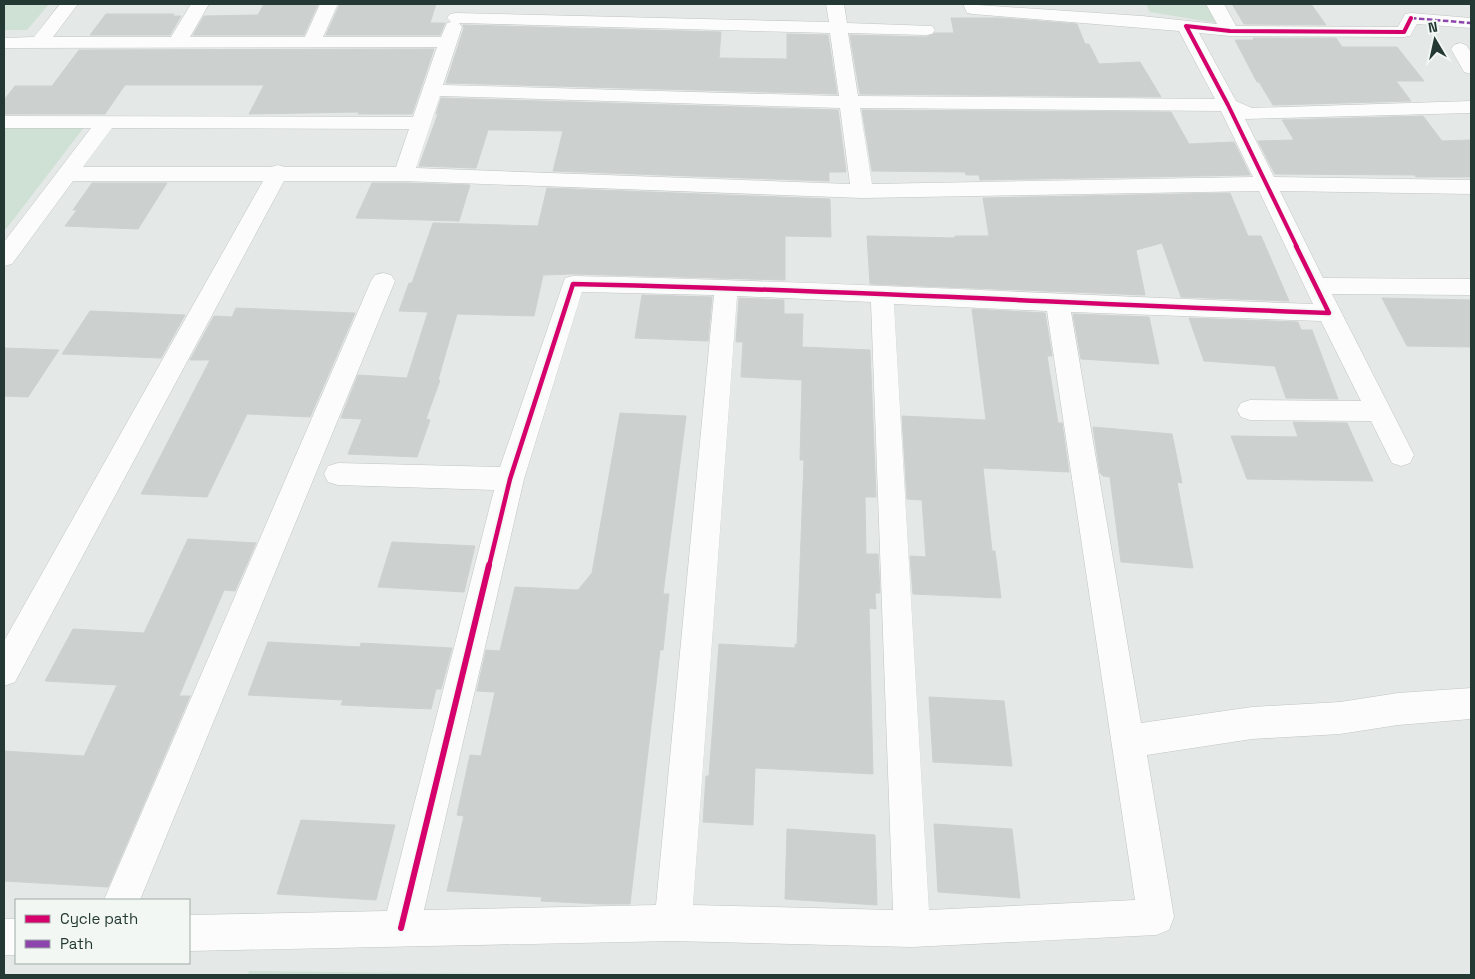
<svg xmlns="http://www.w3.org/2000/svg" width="1475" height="979" viewBox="0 0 1475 979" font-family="'Space Grotesk',sans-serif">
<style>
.green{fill:#cfe0d4}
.building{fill:#ccd1cf;stroke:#cdd1cf}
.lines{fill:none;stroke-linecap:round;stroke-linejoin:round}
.street-casing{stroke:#c1c5c3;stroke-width:1}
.street{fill:#fbfcfb;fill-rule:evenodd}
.quiet{stroke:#8e44ad;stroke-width:2.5;stroke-dasharray:5.5 2.5;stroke-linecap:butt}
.cycleway-far2-casing{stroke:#f2f7f4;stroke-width:6}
.cycleway-far1-casing{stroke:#f2f7f4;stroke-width:8}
.cycleway-casing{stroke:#f2f7f4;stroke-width:9}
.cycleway-far2{stroke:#d6006c;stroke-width:4}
.cycleway-far1{stroke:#d6006c;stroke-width:4.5}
.cycleway{stroke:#d6006c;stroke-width:6}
</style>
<rect width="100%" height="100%" fill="#e4e8e6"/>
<path class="green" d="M4,4H49L27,30H4Z
M1146,4H1207L1217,23L1150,12Z
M85,126L6,229H4V128Z
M249,971L574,975H248Z"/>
<path class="building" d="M264,4H318L304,35H193L204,16L258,15Z
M340,4H436L430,23H445L440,35H326Z
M1232,4H1311L1326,25L1244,24Z
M106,14H174L173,16H181L170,35H90Z
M951,18H1001L1077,24L1085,44H1089L1099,64L1140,62L1161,97L860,94L850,35L926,37L935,33H954Z
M463,25L721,32L719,58L787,59V34L828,35L837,94L446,83L464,28Z
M1253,38H1336L1342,47H1397L1424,81H1396L1411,101L1273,105L1259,82H1257L1235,40H1254Z
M434,49L412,114H358L359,112L249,114L264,85H125L105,114H4V100L15,86H52L79,50Z
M441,98L838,110L846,172H829V181L553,171L563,131L502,130H488L476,168L419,166L438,114H436Z
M862,110L1171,112L1189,144L1234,142L1250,175L980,180L979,175H966L965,172L872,171Z
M1423,116L1442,141L1471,140V177H1416L1415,175L1275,174L1258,141L1294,140L1282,120Z
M92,183H167L138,229L65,226L77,210H73Z
M372,183H404L470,185L459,221L356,218Z
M547,188L830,199L831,237L785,236V280L573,274L543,275L534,316L457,314L438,380H440L426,419L430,420L417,457L348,454L362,419L341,418L358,375L407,378L428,312L399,311L409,283H412L433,223L538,226Z
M1230,193L1248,236H1261L1289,301L1181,297L1162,243L1136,250L1145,295L870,284L867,236L955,238V236H989L983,198Z
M642,295L712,297L708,341L635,338Z
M739,298L784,300V314H803L802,347L870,350L876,497H865L866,554H878L880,593H875L876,609L869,608L873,774L755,768L753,825L703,822L706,776H709L719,644L795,648V644L797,645L804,460H800L802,380L741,377L743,342H736Z
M1382,298L1471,300V347L1407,346Z
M236,308L355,313L310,417L247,414L207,497L141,494L210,360H190L214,316L232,317Z
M972,309L1045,313L1052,356H1047L1058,423H1062L1069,472L983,468L992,551H995L1001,598L913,594L910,556L926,557L922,500L907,499L902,416L986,420Z
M90,311L185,315L161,358L62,354Z
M1073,314L1149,317L1159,364L1081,359Z
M1189,318L1298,322L1301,330H1312L1338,399L1286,398L1275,366L1204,361Z
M4,348L59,350L28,397L4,396Z
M620,413L686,416L663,594H669L663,650H660L630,904H600L541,901L542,897L447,891L464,816L457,815L470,755L481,756L495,692L477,691L486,650L500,651L515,587L578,590L592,573Z
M1293,422L1347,423L1373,481L1247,479L1231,436L1298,437Z
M1093,427L1172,434L1182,483L1177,482L1193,568L1121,562L1110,477L1103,476L1100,473Z
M188,539L256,543L235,591L224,590L179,696H190L108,887L4,881V751L84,756L117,685L45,681L73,629L144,633Z
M392,542L475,546L464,592L378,587Z
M268,642L360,647L361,643L452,648L441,689H436L431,709L341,705L343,700L248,695Z
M929,697L1004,701L1012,766L933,762Z
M301,820L395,825L376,900L277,894Z
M934,824L1012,829L1020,898L938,892Z
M787,829L875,835L877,905L785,899Z"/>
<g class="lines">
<defs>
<path id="street" d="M60,4H78L53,37H171L191,4H209L190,37H305L320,4H338L323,37H441L447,23L451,22L447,18L450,14L456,13L829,22L826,4H844L847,23L932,26L935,30L932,34L926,35L848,33L858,96L1215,99L1179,31L973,14L967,13L963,4L1142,16L1217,24L1206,4H1224L1236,26L1398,27L1405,14L1411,13L1471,18V28L1417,24L1410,36L1404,37L1230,36L1199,33L1236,101L1252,108L1471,101V113L1245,119L1274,177L1471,180V194L1280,191L1323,278L1471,279V295L1332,294L1414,455L1410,463L1401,466L1392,463L1371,421L1250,420L1241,417L1237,410L1241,403L1250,400L1361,401L1321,321L1071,312L1141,723L1252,707L1340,702L1398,693L1471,688V719L1398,725L1340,734L1252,739L1147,755L1174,917L1169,930L1156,935L912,947L673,941L189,951V915L387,911L494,490L338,485L328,482L324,474L328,466L338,463L500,467L565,278L573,276C820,281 1066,295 1313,304L1259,191L862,198L404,181H284L15,682L4,686V641L263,181H73L12,264L4,266V242L91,128H4V116L413,117L437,47L4,48V38L34,37ZM459,23L830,33L839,96L443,85L462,27ZM440,96L840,108L850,184L416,168ZM860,108L1221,111L1253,177L872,184ZM112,128L409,129L396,167H285L278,165L271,167H83ZM582,292L714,295L656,905L424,910L524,479ZM737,296L871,302L893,910L693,905ZM894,304L1047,311L1135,900L929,910Z
M1460,43L1466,45L1471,52V74L1464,72L1451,49L1454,45Z
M383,273L391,275L395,281L140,900H104L371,281L375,275Z
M4,919H16V955H4Z"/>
</defs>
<use href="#street" class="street-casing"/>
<use href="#street" class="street"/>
<path class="quiet" d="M1411,18L1471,23"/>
<defs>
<path id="cycleway-far2" d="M1297,247L1228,105L1186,26L1230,31L1404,32L1411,18"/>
<path id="cycleway-far1" d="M489,566L510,479L573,284C825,289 1077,304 1329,313L1296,246"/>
<path id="cycleway" d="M401,928L489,565"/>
</defs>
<use href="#cycleway-far2" class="cycleway-far2-casing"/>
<use href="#cycleway-far1" class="cycleway-far1-casing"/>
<use href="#cycleway" class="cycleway-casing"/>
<use href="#cycleway-far2" class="cycleway-far2"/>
<use href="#cycleway-far1" class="cycleway-far1"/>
<use href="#cycleway" class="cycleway"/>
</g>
<rect width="1475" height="979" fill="none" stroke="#243934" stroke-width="10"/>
<rect x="15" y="899" width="175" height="65" fill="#f2f7f4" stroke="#a0aba7"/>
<rect x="25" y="915" width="25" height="8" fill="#d6006c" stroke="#a0aba7"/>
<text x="60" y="924" font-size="15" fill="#243934">Cycle path</text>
<rect x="25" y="940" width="25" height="8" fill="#8e44ad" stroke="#a0aba7"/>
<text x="60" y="949" font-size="15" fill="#243934">Path</text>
<g transform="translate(1435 40) rotate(351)" stroke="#f2f7f4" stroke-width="4" paint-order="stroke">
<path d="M0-4L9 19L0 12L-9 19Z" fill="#243934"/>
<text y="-8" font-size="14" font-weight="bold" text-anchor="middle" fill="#243934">N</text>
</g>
</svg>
